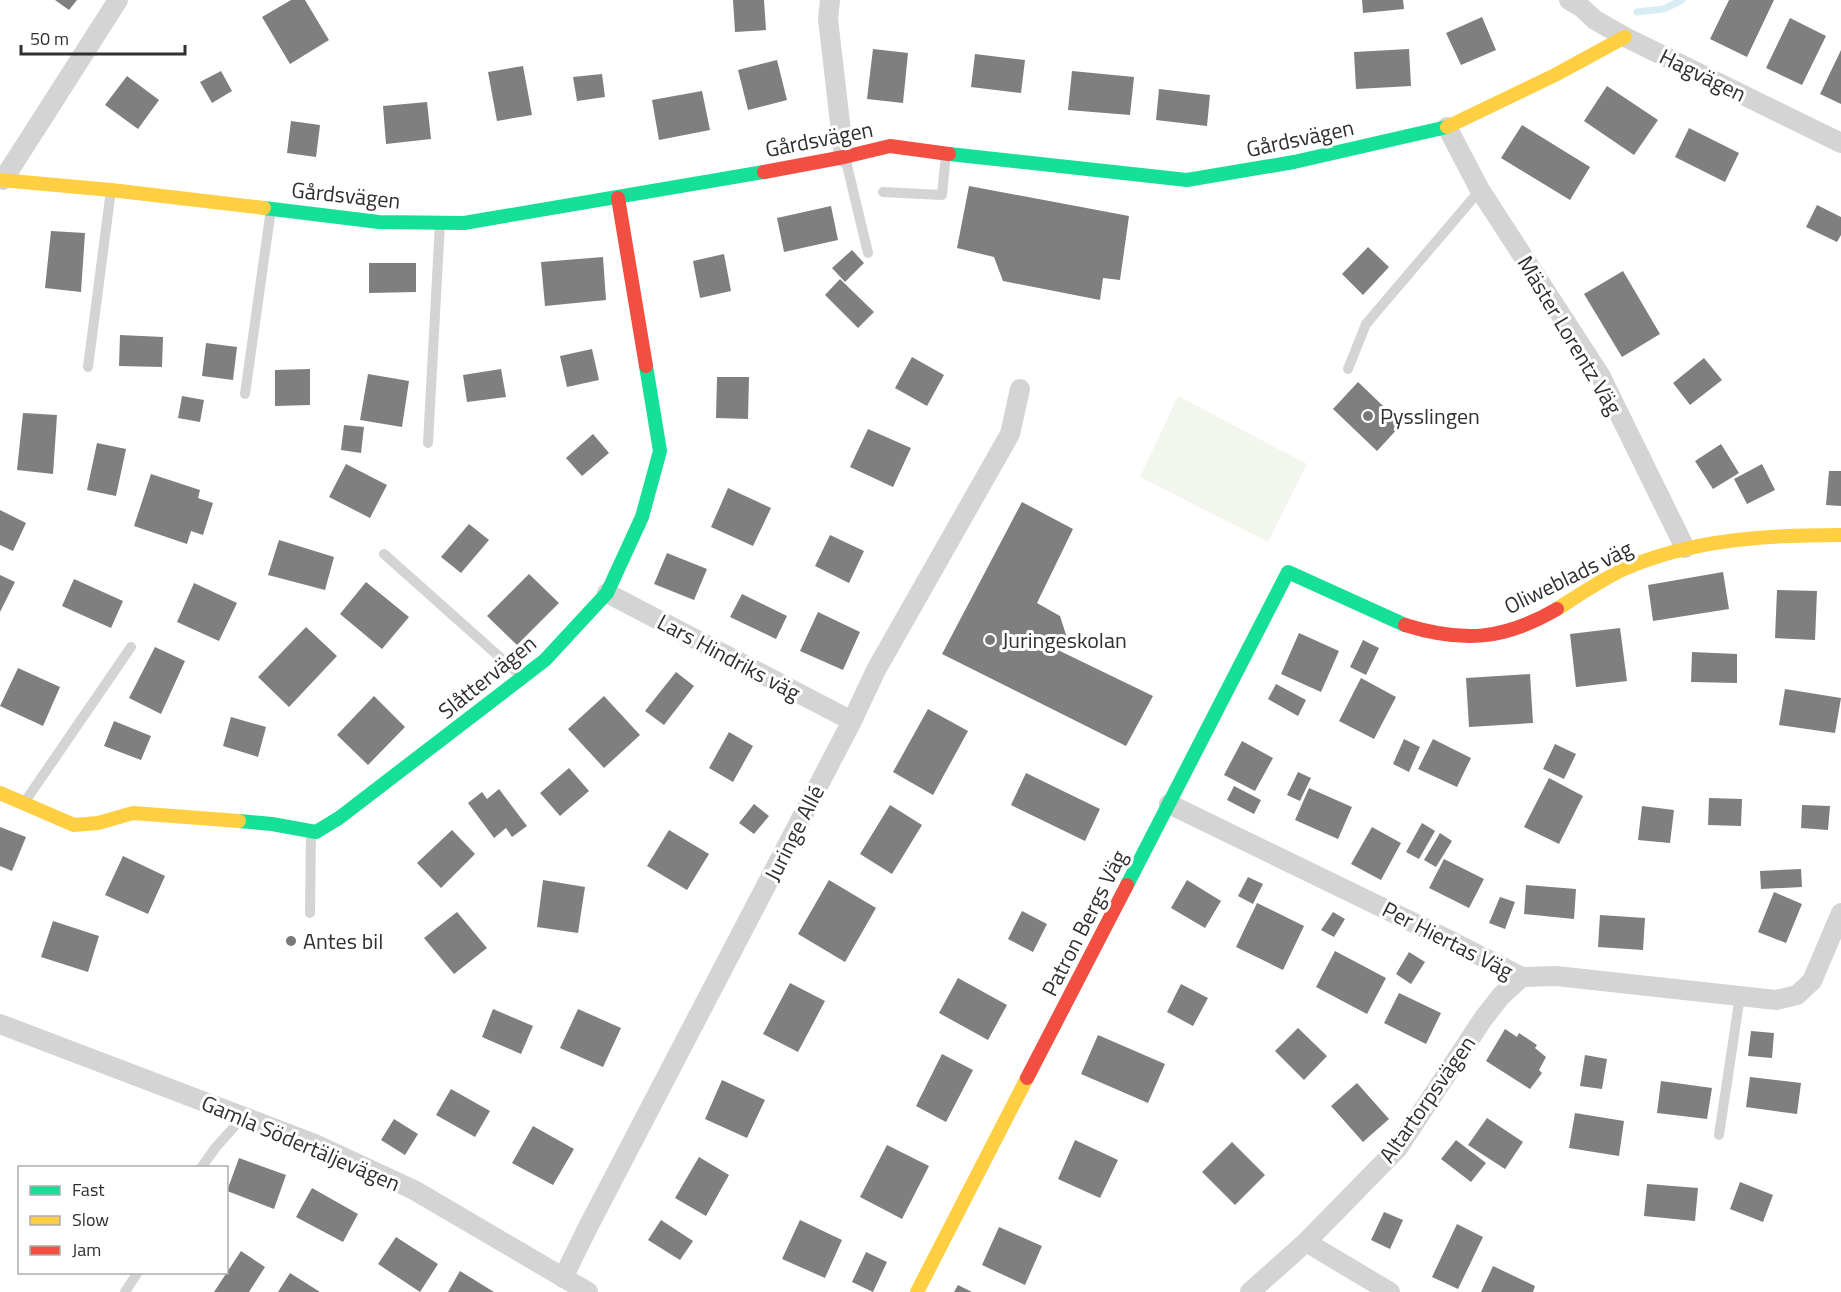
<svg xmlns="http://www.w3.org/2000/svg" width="1841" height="1292" viewBox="0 0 1841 1292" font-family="'Titillium Web',sans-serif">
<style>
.pitch{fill:#f2f6ec}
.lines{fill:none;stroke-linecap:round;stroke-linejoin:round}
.stream{stroke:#d8edf3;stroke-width:7}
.building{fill:#7f7f7f}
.lane{stroke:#d4d4d4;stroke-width:10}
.street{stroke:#d4d4d4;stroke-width:20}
.fast{stroke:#16e098;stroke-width:14}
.slow{stroke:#ffcf43;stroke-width:14}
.jam{stroke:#f24e42;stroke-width:14}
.poi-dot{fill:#787878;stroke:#fff;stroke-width:2}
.labels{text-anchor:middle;stroke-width:6;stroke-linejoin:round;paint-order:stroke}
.street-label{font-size:22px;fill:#303030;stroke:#fff}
.poi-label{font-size:22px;fill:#303030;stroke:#fff;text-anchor:start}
</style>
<rect width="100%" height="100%" fill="#fff"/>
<path class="pitch" d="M1178,396L1307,464L1268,542L1140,477Z"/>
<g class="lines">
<path class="stream" d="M1637,12L1664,9L1682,0"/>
</g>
<path class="building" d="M55,0H77L69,10Z
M291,0H305L329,40L290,64L262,17Z
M733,0H764L766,30L735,32Z
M1362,0H1403L1404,9L1363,13Z
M1729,0H1774L1747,57L1710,39Z
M1482,17L1496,50L1461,65L1446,33Z
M1790,18L1826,36L1802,85L1766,68Z
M873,49L908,53L903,103L867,99Z
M1409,49L1411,86L1356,89L1354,52Z
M1841,50V104L1820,94Z
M975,54L1025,60L1021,93L971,87Z
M777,60L787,100L748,110L738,70Z
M523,66L532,115L497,121L488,72Z
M221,71L232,91L212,103L200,82Z
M1072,71L1134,77L1130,115L1068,110Z
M602,74L605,97L577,101L573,77Z
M127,76L159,100L138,129L105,105Z
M1607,86L1658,120L1634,155L1584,121Z
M1159,89L1210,95L1207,126L1156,120Z
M702,91L710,130L659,140L652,100Z
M427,102L431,139L386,144L383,106Z
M291,121L320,125L316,157L287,153Z
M1522,125L1590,167L1570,200L1501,158Z
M1689,128L1739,153L1725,182L1675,157Z
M969,186L1129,216L1120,280L1103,278L1100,300L1003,281L994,257L957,248Z
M1817,205L1841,217V235L1837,242L1806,227Z
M831,206L838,240L784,252L777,218Z
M51,231L85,233L81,292L45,288Z
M1368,247L1389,267L1363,295L1342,274Z
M852,250L864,263L845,282L832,268Z
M724,254L731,291L700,298L693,261Z
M603,257L606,300L545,306L541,262Z
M369,263H416V292L369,293Z
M1623,271L1660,334L1622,357L1584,294Z
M840,279L874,312L858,328L825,295Z
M120,335L163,337L162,367L119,366Z
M206,343L237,347L233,380L202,376Z
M592,349L599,380L567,387L560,356Z
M912,357L944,375L927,406L895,388Z
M1704,358L1722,380L1690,405L1673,383Z
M310,369V405L275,406V370Z
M501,369L506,397L467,402L463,375Z
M368,374L409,381L402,427L360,420Z
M717,377H749L748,419L716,418Z
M1358,382L1402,424L1377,451L1333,409Z
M182,396L204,400L200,422L178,418Z
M23,413L57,415L53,474L17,470Z
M344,425L364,427L361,453L341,450Z
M868,429L911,448L893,487L850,467Z
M593,434L609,453L582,476L566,458Z
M97,443L126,449L116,496L87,490Z
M1721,444L1739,473L1713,489L1695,461Z
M346,464L387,485L370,518L329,497Z
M1762,464L1775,490L1747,504L1734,479Z
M1829,471H1841V506L1826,505Z
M151,474L200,490L198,498L213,503L203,535L191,531L187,544L134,526Z
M728,488L771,508L753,546L711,527Z
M1022,502L1073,529L1037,603L1060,616L1067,638L1060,651L1153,696L1126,746L942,654Z
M0,510L26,523L13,551L0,545Z
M469,524L489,540L461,573L441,557Z
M830,535L864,551L849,583L815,566Z
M279,540L334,557L325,590L268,575Z
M667,553L707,569L694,600L654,584Z
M1723,572L1729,609L1653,621L1648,585Z
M529,574L559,603L517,645L487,616Z
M0,575L15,582L0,612Z
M74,579L123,601L111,628L62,606Z
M366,582L409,617L382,649L340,614Z
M194,583L237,603L219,641L177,622Z
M1777,590L1817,591L1815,640L1775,638Z
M742,594L787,616L776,639L730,617Z
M818,612L860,632L843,670L800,651Z
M306,627L337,656L289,707L258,677Z
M1620,628L1627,681L1576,687L1570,634Z
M1299,633L1339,651L1321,692L1281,674Z
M1363,640L1379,648L1366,675L1350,667Z
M155,647L185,661L161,714L129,698Z
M1692,652L1737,654V683L1691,682Z
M18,668L60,687L43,726L0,706Z
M676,672L694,686L664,725L645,711Z
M1530,674L1533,723L1469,727L1466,678Z
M1361,678L1396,697L1374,739L1339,721Z
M1276,684L1306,700L1298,716L1268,699Z
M1785,689L1841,698L1835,733L1779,725Z
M374,696L405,727L368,765L337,735Z
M604,696L640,735L604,768L568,729Z
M928,709L968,731L933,795L893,772Z
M231,717L266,727L258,757L223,746Z
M114,721L151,736L141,760L104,746Z
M729,732L753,746L733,782L709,768Z
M1404,739L1420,747L1409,772L1393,764Z
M1433,739L1471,758L1457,787L1418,769Z
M1242,741L1273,758L1255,791L1224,775Z
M1555,744L1576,754L1564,779L1543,769Z
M569,768L589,791L560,816L540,793Z
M1298,772L1311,778L1300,801L1287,795Z
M1026,773L1100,809L1085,841L1011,805Z
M1549,778L1583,796L1559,844L1524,827Z
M1234,786L1261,800L1254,814L1227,800Z
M1309,788L1352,807L1338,839L1295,820Z
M499,789L527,826L512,837L506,828L494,838L468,803L482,792L487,799Z
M1709,798L1742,799L1741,826L1708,825Z
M754,804L769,816L754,834L739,823Z
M890,805L922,825L892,874L860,854Z
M1802,805L1830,806L1828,830L1801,828Z
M1642,806L1674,810L1670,843L1638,840Z
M1422,823L1435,831L1419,859L1406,852Z
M0,827L26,837L12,871L0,866Z
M1372,827L1401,843L1381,880L1351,864Z
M452,830L475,854L441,888L417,863Z
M669,830L709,854L687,890L647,866Z
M1440,833L1452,841L1436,867L1424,860Z
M123,856L165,876L148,914L105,895Z
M1444,859L1484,879L1469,908L1429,888Z
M1801,869L1802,887L1761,889L1760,871Z
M1248,877L1263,884L1253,904L1238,896Z
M543,880L585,887L578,933L537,927Z
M829,880L876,908L845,962L798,934Z
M1187,880L1221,901L1205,928L1171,908Z
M1526,885L1576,889L1574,919L1524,914Z
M1774,892L1802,904L1786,943L1758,932Z
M1500,897L1515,902L1505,929L1489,923Z
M1257,903L1304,926L1283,970L1236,947Z
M1022,911L1047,924L1033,952L1008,939Z
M457,912L487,948L454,974L424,938Z
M1333,912L1345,919L1334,937L1321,930Z
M1600,915L1645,918L1643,950L1598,947Z
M53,921L99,936L88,972L41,957Z
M1335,951L1386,978L1367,1014L1316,987Z
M1409,952L1425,962L1411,984L1396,974Z
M958,978L1007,1005L988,1040L939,1013Z
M790,983L825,1001L798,1052L763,1034Z
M1181,984L1208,998L1193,1026L1167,1012Z
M1399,993L1441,1013L1426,1044L1384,1023Z
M493,1009L533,1026L521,1054L482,1037Z
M578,1009L621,1028L603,1067L560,1048Z
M1298,1028L1327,1056L1304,1080L1275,1051Z
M1505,1029L1517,1037L1519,1033L1537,1045L1535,1048L1546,1057L1539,1070L1542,1073L1530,1089L1486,1061Z
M1751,1031L1774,1033L1772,1058L1748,1056Z
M1098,1035L1165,1064L1148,1103L1081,1074Z
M942,1054L973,1070L946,1122L916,1106Z
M1585,1055L1607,1059L1602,1089L1580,1086Z
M1750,1077L1801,1083L1797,1114L1746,1107Z
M722,1080L765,1100L747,1138L705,1119Z
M1661,1081L1712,1088L1707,1119L1657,1113Z
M1357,1083L1389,1119L1363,1142L1331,1106Z
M451,1089L490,1111L475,1137L436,1115Z
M1575,1113L1624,1121L1619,1156L1569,1148Z
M1487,1118L1523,1142L1505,1169L1468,1145Z
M394,1119L418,1134L405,1155L381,1140Z
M533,1126L574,1149L553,1185L512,1163Z
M1075,1140L1118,1160L1100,1198L1058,1179Z
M1456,1140L1486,1163L1471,1182L1441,1159Z
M1232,1142L1265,1175L1235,1205L1202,1172Z
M887,1145L929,1166L902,1219L860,1197Z
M699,1157L729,1175L706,1216L675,1198Z
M239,1158L286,1175L274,1209L227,1191Z
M1740,1182L1773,1195L1763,1222L1730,1209Z
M1647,1184L1698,1188L1695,1221L1644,1216Z
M312,1188L358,1214L343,1242L296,1217Z
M1384,1212L1403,1220L1390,1249L1371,1240Z
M661,1220L693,1241L680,1260L648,1240Z
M800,1220L842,1240L825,1278L782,1259Z
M1457,1224L1483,1237L1458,1289L1432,1277Z
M999,1227L1042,1246L1025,1285L982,1265Z
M396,1237L438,1264L420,1292L378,1264Z
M241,1251L265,1267L249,1292H214Z
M866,1252L887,1262L873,1292L852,1282Z
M1493,1266L1535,1286L1533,1292H1481Z
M460,1271L494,1292H448Z
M290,1273L320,1292H278Z
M958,1285L972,1292H954Z"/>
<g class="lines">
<path class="lane" d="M845,157L868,253
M883,192L942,195L946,154
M88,367L111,190
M1348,369L1366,324L1480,190
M245,394L271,209
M428,443L440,223
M384,554L522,677
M24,803L131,647
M310,913L311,831
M1719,1135L1740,996
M201,1168L216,1147L243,1117
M125,1292L138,1272"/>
<path class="street" d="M830,0L828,19L844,157
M1569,0L1581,7L1595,20L1625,37L1841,143
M1447,127L1480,190L1600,375L1685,548
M3,180L118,0
M607,593L852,721
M1169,804L1445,938L1522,977L1556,976L1776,1000L1797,995L1812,981L1841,913
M0,1024L315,1144L414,1190L588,1292
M1306,1242L1390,1292
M563,1278L588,1227L852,721L876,670L1010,434L1020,389
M1250,1292L1306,1242L1398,1148L1483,1019L1501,996L1522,977"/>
<path class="fast" d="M949,154L1187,180L1294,162L1447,127
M264,208L379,222L464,223L764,172
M239,821L272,824L316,832L339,818L545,660L607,593L642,517L660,451L646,366
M1127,885L1288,572L1405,625"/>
<path class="slow" d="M1447,127L1555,75L1625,37
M0,180L111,190L264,208
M1557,609C1579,595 1601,580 1624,569C1693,539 1767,535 1841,535
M0,793L74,825L98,823L133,813L239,821
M917,1292L1027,1078"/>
<path class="jam" d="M764,172L844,157L890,146L949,154
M618,198L646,366
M1405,625C1463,643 1504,640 1557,609
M1027,1078L1127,885"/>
</g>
<g class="poi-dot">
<circle cx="1368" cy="416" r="6"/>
<circle cx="990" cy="640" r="6"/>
<circle cx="291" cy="941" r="6"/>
</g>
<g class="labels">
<g class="street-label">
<text transform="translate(1703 75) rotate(26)" y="8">Hagvägen</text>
<text transform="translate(1300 138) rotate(-12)" y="8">Gårdsvägen</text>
<text transform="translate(819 139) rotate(-11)" y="8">Gårdsvägen</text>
<text transform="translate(346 195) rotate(6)" y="8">Gårdsvägen</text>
<text transform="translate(1570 335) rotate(59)" y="8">Mäster Lorentz Väg</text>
<text transform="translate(1568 577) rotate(-26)" y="8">Oliweblads väg</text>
<text transform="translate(729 657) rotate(28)" y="8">Lars Hindriks väg</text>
<text transform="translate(487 677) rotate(-39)" y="8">Slåttervägen</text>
<text transform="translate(794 833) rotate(-63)" y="8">Juringe Allé</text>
<text transform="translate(1084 923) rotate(-63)" y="8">Patron Bergs Väg</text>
<text transform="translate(1448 940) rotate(27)" y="8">Per Hiertas Väg</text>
<text transform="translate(1427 1099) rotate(-55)" y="8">Altartorpsvägen</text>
<text transform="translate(301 1143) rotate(23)" y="8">Gamla Södertäljevägen</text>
</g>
<g class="poi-label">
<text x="1380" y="424">Pysslingen</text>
<text x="1002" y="648">Juringeskolan</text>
<text x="303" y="949">Antes bil</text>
</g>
</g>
<rect x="18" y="1166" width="210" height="108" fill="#ffffff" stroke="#acacac" stroke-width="1.5"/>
<rect x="30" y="1186" width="30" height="9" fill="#16e098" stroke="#acacac" stroke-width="1.5"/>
<text x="72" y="1196" font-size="18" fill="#303030">Fast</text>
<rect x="30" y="1216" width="30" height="9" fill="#ffcf43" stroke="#acacac" stroke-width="1.5"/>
<text x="72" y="1226" font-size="18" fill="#303030">Slow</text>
<rect x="30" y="1246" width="30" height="9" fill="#f24e42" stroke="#acacac" stroke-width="1.5"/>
<text x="72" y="1256" font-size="18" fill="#303030">Jam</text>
<path d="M21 45v9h164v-9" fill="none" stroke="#303030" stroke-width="3"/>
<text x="30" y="45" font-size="18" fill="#303030" stroke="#ffffff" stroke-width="4.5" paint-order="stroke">50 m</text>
</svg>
